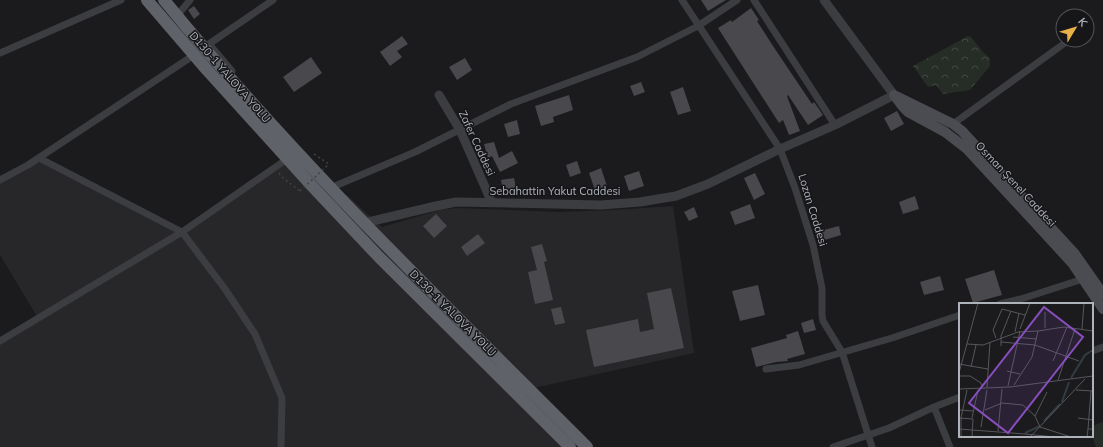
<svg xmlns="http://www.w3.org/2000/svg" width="1103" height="447" viewBox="0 0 1103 447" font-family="Mulish,sans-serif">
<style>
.built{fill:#27272a}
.forest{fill:url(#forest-crowns)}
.pitch{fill:#252d26}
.building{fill:#48484d}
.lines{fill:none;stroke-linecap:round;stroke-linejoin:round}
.path{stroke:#424448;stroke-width:1.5;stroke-dasharray:2 3;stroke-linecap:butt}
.minor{stroke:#3c3d41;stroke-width:7}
.tertiary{stroke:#3c3d41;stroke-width:9}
.secondary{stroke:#4a4c51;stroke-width:10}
.trunk{stroke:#606269;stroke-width:12}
.path-bridge{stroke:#424448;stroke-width:1.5;stroke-dasharray:2 3;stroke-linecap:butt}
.labels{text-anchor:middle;stroke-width:3;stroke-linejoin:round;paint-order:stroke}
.street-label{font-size:11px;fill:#aeb2bb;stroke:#161618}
.inset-river{fill:none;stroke:#333c42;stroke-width:2}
.inset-road{fill:none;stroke:#56575c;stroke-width:1}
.view{fill:#884ebe;fill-opacity:0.15;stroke:#884ebe;stroke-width:2}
.inset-edge{fill:none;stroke:#aeb2bb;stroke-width:2}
</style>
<defs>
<pattern id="forest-crowns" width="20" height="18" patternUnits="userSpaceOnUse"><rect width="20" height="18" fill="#252d26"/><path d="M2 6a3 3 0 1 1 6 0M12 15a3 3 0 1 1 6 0" fill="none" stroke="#424944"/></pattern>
</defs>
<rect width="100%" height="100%" fill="#1b1b1d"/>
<path class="built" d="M296,151L321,178L348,196L382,227L440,210L457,208L559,212L614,210L673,206L694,353L529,389L587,447H0V341L38,318L0,255V182L41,159L182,231Z"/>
<path class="forest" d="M968,36L971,37L983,52L990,58V66L970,90L943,94L936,85L928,87L913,66Z"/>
<path class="pitch" d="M1103,422V447H1096L1092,436V426Z"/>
<path class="building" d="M701,0H726L708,11Z
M194,6L200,14L194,19L188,10Z
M751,8L759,20L757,21L773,46L812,104L814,102L823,115L808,125L788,95L787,96L800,131L789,135L783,120L779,123L718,28L731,20L732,22Z
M402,36L408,44L397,51L402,57L390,66L380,52Z
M311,57L322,73L294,92L283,77Z
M465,58L472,70L457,80L449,67Z
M641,82L645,92L634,96L630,86Z
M683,87L691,111L678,115L670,92Z
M569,95L573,110L553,117L554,122L541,126L535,106Z
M897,111L904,124L891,131L884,118Z
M517,120L520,134L508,137L504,124Z
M494,142L499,158L512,151L518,163L500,172L492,156L488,158L484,144Z
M577,161L581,173L570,177L566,165Z
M601,168L607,186L595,190L589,173Z
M639,171L644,186L629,191L624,176Z
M755,173L765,194L754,200L744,178Z
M514,178L516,188L503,191L501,180Z
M915,196L919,209L903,214L899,202Z
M750,204L755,218L735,225L730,212Z
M694,207L698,217L689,221L684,212Z
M436,214L447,226L434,238L423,226Z
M839,226L841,235L818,242L816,232Z
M478,234L485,243L467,256L461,247Z
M542,244L547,261L544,262L553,300L535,304L528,272L537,270L531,247Z
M994,270L1002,295L973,303L965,279Z
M940,276L944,290L924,295L920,282Z
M758,285L765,315L740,321L732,291Z
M671,288L684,348L594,367L586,330L638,319L640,332L654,329L647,293Z
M561,307L565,323L555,325L551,309Z
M813,319L816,330L804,333L801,323Z
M798,331L805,354L787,359L788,361L776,362L756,367L751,348L787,338L786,335Z"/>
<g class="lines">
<path class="path" d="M314,154L329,164
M279,173L283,178L300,191"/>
<path class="minor" d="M682,0L780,149L795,188L813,245L822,288V315L823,321L842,352L872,447
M754,0L835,125
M177,16L190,0
M209,44L232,71
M206,46L273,0
M0,53L121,0
M953,124L1069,40
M39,158L182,232L225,289L255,334L282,398L281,447
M0,180L28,165L194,55
M335,186L415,152L511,104L637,57L698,26L737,0
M1000,304L1021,299L1083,279
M0,341L182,232L287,159
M1092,351L1103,347
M766,369L799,365L892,338L960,315
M934,407L950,447
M833,447L889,428L934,407L960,397"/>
<path class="tertiary" d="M439,95L460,130L492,203
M364,223L436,206L456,202L601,205L640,202L676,196L708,184L780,149L835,125L894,95L824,0"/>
<path class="secondary" d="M894,95L903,107L908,112L945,132L967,149L1072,263L1103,309
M896,96L953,124L962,131L1075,254L1103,294"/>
<path class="trunk" d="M147,0L207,70L312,186L379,257L570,447
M164,0C294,159 442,302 587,447"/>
<path class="path-bridge" d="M300,191L329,164"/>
</g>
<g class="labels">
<g class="street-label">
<text transform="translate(230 77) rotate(49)" y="4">D130-1 YALOVA YOLU</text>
<text transform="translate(477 143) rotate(65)" y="4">Zafer Caddesi</text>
<text transform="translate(1016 184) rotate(47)" y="4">Osman Şenel Caddesi</text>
<text x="555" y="195">Sebahattin Yakut Caddesi</text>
<text transform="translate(813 210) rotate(73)" y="4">Lozan Caddesi</text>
<text transform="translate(453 313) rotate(45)" y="4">D130-1 YALOVA YOLU</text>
</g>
</g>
<g transform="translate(959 303)">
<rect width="134" height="134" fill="#1b1b1d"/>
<path class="inset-river" d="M112,75L126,52L134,47M103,99L110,79M85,118L101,101M66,130L81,123"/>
<path class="inset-road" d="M86,25V9M61,26L71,0M123,26L125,0M79,28L105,24L134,28M56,29L60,10M54,34L78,36M37,35L34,27L43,6L66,12M42,39L76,42L120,58M8,41L24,42L59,29L79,28L73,54L55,82M42,43V33L52,8M94,58L108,24M0,61L29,66M12,64L17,42M48,68L61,71M0,70L19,0M0,73H11L22,80L23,85M99,77L116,26M49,83L61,28M28,84L31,39M0,86L51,84L134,73M117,87L134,88M0,107L14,108M26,107L43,100L64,102L76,113L81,124L112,134M76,113L88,89M0,115L14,116L13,134M13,115L19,87M119,115L134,117M22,124L28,87M0,126L66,131M129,126L132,88M39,128L43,86M66,131L96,134M2,134V115L8,87M71,134L126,76M128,134L129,126H134"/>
<path class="view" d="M85,4L124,34L49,130L10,100Z"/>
<rect width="134" height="134" class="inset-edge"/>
</g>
<g transform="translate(1075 28) rotate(52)"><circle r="19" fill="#161618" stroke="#535459"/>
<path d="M0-3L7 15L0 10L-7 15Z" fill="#e8b048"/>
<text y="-6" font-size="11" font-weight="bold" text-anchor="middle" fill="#aeb2bb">K</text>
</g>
</svg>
